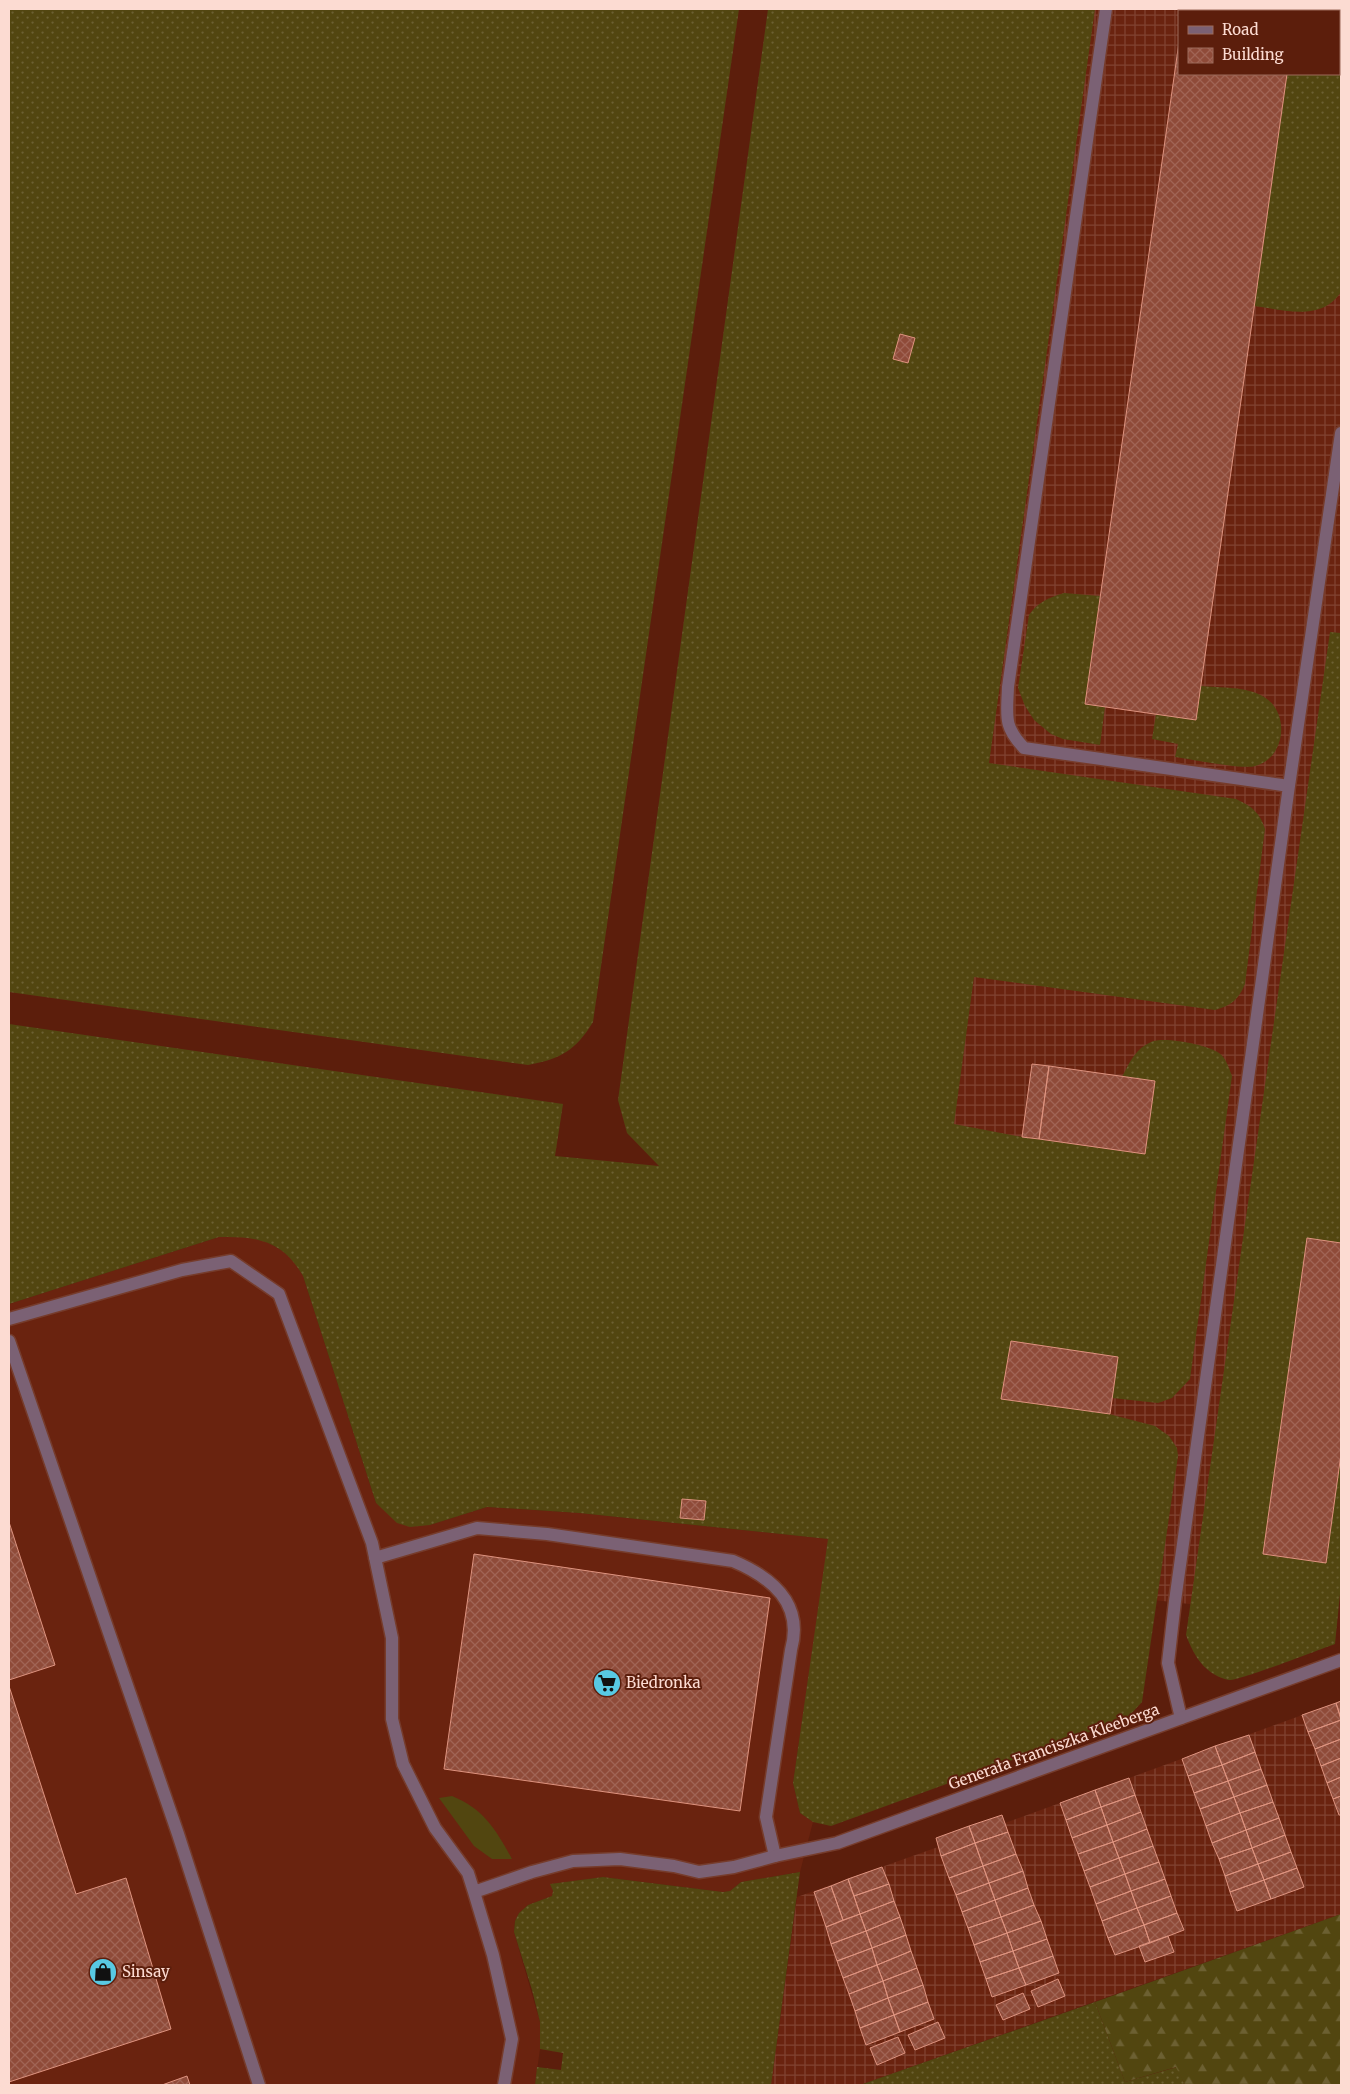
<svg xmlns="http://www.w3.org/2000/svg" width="1350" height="2094" viewBox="0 0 1350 2094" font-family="Merriweather,serif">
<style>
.built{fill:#6a230f}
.industrial{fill:url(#industrial-grid);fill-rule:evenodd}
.grass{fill:url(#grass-dots)}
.forest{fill:url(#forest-firs)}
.green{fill:#524610}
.building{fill:url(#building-cross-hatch);stroke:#de937f}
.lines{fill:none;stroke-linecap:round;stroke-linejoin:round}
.service-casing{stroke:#763c2c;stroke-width:15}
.minor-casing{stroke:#763c2c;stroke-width:15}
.service{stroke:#7b6174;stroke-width:12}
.minor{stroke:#7b6174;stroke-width:12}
.labels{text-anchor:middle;stroke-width:4;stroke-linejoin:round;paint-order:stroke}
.poi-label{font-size:15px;fill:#fcdbd2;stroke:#5c1e0c;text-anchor:start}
.street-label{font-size:15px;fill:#fcdbd2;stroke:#5c1e0c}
</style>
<defs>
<pattern id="industrial-grid" width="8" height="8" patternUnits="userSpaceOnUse" patternTransform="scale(1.25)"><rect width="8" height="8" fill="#6a230f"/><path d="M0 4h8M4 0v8" fill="none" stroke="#804231"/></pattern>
<pattern id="grass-dots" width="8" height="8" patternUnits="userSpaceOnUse" patternTransform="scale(1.25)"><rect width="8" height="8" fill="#524610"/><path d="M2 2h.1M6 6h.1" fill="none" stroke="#6c6032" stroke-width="1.8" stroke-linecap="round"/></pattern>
<pattern id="forest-firs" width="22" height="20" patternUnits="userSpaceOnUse" patternTransform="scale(1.25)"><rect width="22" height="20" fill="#524610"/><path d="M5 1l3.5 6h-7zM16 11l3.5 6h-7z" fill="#6c6032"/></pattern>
<pattern id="building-cross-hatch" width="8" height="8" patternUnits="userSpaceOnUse" patternTransform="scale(1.25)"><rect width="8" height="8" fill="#8f4b39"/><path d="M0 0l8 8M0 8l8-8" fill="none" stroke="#a06455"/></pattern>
</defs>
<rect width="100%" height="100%" fill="#5c1e0c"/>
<path class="built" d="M245,1236L265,1241L281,1250L294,1260L303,1276L376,1503L430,1525L487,1507L579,1513L829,1539L793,1783L800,1813L813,1822L800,1872L741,1882L730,1891L723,1892L603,1877L551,1884L553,1891L552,1896L528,1905L519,1913L515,1921L514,1932L540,2022V2049L535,2085H9V1304L219,1237Z"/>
<path class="industrial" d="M1069,9H1341V856L1234,1609L1145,1599L812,1801ZM1179,11H1339V74H1179Z
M1341,1701V1914L860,2085H771L797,1897L938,1847L936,1838L969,1826L1002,1815L1005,1823Z"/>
<path class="grass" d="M9,9H739L593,1022C576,1050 561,1059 528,1065L9,992Z
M768,9H1095L989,763L1236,799C1252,806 1260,813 1265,829L1245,984C1239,999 1231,1006 1215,1010L974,977L954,1124L1022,1137L1145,1154L1155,1081L1122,1077C1129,1063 1136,1048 1151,1042C1164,1036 1208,1045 1219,1053C1226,1058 1229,1068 1232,1076L1190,1379L1172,1398L1158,1403L1112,1398L1118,1357L1011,1341L1001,1398L1109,1414L1155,1426L1169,1436L1177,1448L1178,1456L1142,1702L1129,1716L1114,1723L831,1826L813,1822L800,1813L793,1783L828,1539L579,1513L487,1507L430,1525L410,1527L397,1523L376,1503L303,1276C283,1241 257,1236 219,1237L9,1304V1024L563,1104L555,1156L659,1166L627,1133L618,1100Z
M1317,9H1341V292C1321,322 1285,310 1254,306L1287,74H1339V11H1312Z
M1064,593L1100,596L1085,704L1105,707L1100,745L1063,739L1051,734L1034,720L1025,706L1018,688L1029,615C1038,602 1048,598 1064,593Z
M1330,632L1341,633V1243L1307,1239L1263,1554L1326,1562L1341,1454V1584L1335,1644C1321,1649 1236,1682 1229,1680C1205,1675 1194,1656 1186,1635Z
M1201,686C1220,688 1247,686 1264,697C1291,713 1285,759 1255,766C1242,770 1191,759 1175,757L1178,744L1152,739L1156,714Z
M800,1872L771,2085H535L537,2067L561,2070L563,2053L540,2049V2022L532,1990L514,1932L515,1921L519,1913L528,1905L552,1896L553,1891L550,1884L603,1877L723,1892L730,1891L741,1882Z
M1095,2002L1125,2082L1177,2067L1185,2085H860Z"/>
<path class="forest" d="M1341,1914V2085H1185L1176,2067L1125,2082L1095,2002Z"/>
<path class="green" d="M452,1796C484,1809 496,1830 512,1859H492L474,1846L439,1798Z"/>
<path class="building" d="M1183,9H1296V11H1183Z
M1179,42V74H1287L1196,720L1085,704Z
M900,334L915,338L908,363L893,359Z
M1032,1064L1049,1066L1039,1139L1022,1137Z
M1049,1066L1155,1081L1145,1154L1039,1139Z
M1307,1238L1341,1243V1454L1326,1563L1263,1554Z
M1011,1341L1118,1357L1110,1414L1001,1399Z
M682,1499L706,1501L704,1520L680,1518Z
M9,1522L55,1665L9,1680Z
M474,1554L770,1598L740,1811L444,1769Z
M9,1686L76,1894L126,1878L171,2029L9,2082Z
M1341,1701V1718L1336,1703Z
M1336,1703L1341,1720L1308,1732L1302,1715Z
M1341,1720V1739L1315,1749L1308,1732Z
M1249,1735L1255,1752L1222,1765L1215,1746Z
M1341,1739V1758L1321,1766L1315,1749Z
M1215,1746L1222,1765L1188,1776L1182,1759Z
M1255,1752L1261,1769L1228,1781L1222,1765Z
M1341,1758V1777L1327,1783L1321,1766Z
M1222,1765L1228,1781L1194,1793L1188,1776Z
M1261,1769L1267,1785L1234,1797L1228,1781Z
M1341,1777V1796L1333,1799L1327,1783Z
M1129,1778L1135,1795L1101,1807L1095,1790Z
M1228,1781L1234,1797L1200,1809L1194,1793Z
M1267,1785L1273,1802L1240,1813L1234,1797Z
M1095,1790L1101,1807L1066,1820L1060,1803Z
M1135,1795L1141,1812L1107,1825L1101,1807Z
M1341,1796V1815H1339L1333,1799Z
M1234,1797L1240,1813L1206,1826L1200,1809Z
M1273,1802L1279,1818L1246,1830L1240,1813Z
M1101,1807L1107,1825L1072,1838L1066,1820Z
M1141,1812L1147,1829L1113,1842L1107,1825Z
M1240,1813L1246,1830L1212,1843L1206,1826Z
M1002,1815L1008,1832L975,1843L969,1826Z
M1279,1818L1285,1835L1252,1848L1246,1830Z
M1107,1825L1113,1842L1078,1854L1072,1838Z
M969,1826L975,1843L941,1856L936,1838Z
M1147,1829L1153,1846L1119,1858L1113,1842Z
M1246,1830L1252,1848L1219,1859L1212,1843Z
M1008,1832L1016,1854L983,1866L975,1843Z
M1285,1835L1291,1852L1258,1864L1252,1848Z
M1113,1842L1119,1858L1084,1871L1078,1854Z
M975,1843L983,1866L949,1878L941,1856Z
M1153,1846L1159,1862L1125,1874L1119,1858Z
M1252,1848L1258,1864L1225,1876L1219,1859Z
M1291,1852L1297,1868L1264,1880L1258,1864Z
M1016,1854L1023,1871L989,1883L983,1866Z
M1119,1858L1125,1874L1090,1887L1084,1871Z
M1159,1862L1165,1879L1131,1891L1125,1874Z
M1258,1864L1264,1880L1230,1892L1225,1876Z
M983,1866L989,1883L956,1895L949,1878Z
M882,1867L889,1884L854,1896L848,1879Z
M1297,1868L1304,1887L1271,1899L1264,1880Z
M1023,1871L1028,1888L995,1900L989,1883Z
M1125,1874L1131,1891L1096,1904L1090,1887Z
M848,1879L860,1914L843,1920L831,1886Z
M1165,1879L1171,1896L1137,1908L1131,1891Z
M1264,1880L1271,1899L1237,1911L1230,1892Z
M989,1883L995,1900L962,1912L956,1895Z
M889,1884L894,1901L860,1914L854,1896Z
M831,1886L843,1920L826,1927L814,1892Z
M1028,1888L1034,1905L1001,1917L995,1900Z
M1131,1891L1137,1908L1102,1921L1096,1904Z
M1171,1896L1177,1913L1144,1925L1137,1908Z
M995,1900L1001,1917L968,1928L962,1912Z
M894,1901L900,1917L866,1931L860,1914Z
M1034,1905L1041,1921L1007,1933L1001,1917Z
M1137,1908L1144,1925L1108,1938L1102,1921Z
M1177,1913L1184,1930L1150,1943L1144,1925Z
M860,1914L866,1931L831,1944L826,1927Z
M900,1917L906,1935L872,1948L866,1931Z
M1001,1917L1007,1933L974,1945L968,1928Z
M1041,1921L1047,1939L1013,1951L1007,1933Z
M1144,1925L1150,1943L1115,1955L1108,1938Z
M866,1931L872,1948L837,1961L831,1944Z
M1007,1933L1013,1951L980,1962L974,1945Z
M906,1935L911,1951L877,1965L872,1948Z
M1168,1936L1174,1952L1145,1962L1139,1946Z
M1047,1939L1053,1956L1019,1968L1013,1951Z
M872,1948L877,1965L843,1978L837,1961Z
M911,1951L917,1968L883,1981L877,1965Z
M1013,1951L1019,1968L986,1979L980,1962Z
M1053,1956L1059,1973L1026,1985L1019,1968Z
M877,1965L883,1981L849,1994L843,1978Z
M917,1968L923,1985L888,1998L883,1981Z
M1019,1968L1026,1985L992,1997L986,1979Z
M1058,1979L1065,1996L1038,2007L1031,1991Z
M883,1981L888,1998L855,2011L849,1994Z
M923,1985L928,2002L894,2015L888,1998Z
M1023,1993L1030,2009L1003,2020L996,2005Z
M888,1998L894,2015L860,2028L855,2011Z
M928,2002L934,2019L900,2032L894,2015Z
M894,2015L900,2032L866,2045L860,2028Z
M938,2022L945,2038L915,2050L908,2035Z
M898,2037L905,2053L877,2065L870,2048Z
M187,2076L190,2085H162Z"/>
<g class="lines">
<defs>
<path id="service" d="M1106,9L1008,687C1007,716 1003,726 1024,748L1289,786
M9,1319L182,1270L231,1261L279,1294L372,1543L392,1638V1719L403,1764L435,1828L468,1873L474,1892L493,1955L512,2039L504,2085
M9,1341L178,1834L259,2085
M375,1558L477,1528L547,1534L733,1561C771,1577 804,1603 791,1650L766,1817L775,1856L734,1867L699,1872L674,1866L620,1859L573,1861L532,1872L474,1892
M1181,1718L1168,1663L1175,1601L1289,786L1341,433"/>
<path id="minor" d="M775,1856L837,1843L1341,1660"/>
</defs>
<use href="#service" class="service-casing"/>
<use href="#minor" class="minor-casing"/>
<use href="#service" class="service"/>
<use href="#minor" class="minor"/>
</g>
<defs>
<symbol id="supermarket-disc" viewBox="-11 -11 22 22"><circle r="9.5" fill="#58c9e3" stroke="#5c1e0c"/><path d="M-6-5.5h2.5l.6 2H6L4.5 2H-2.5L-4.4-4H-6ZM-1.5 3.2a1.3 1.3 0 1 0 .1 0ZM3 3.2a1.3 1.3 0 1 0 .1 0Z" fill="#111"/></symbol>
<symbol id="shop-disc" viewBox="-11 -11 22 22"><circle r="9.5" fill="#58c9e3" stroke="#5c1e0c"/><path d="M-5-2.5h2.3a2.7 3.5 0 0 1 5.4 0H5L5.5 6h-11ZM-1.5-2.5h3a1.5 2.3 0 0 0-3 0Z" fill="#111"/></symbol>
</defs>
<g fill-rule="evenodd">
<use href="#supermarket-disc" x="591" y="1667" width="32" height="32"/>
<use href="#shop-disc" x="87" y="1956" width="32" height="32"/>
</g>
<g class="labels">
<g class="poi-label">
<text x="626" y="1688">Biedronka</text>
<text x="122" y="1977">Sinsay</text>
</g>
<g class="street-label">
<text transform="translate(1054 1747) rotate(-20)" y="5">Generała Franciszka Kleeberga</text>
</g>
</g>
<rect width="1350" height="2094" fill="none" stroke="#fcdbd2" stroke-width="20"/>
<rect x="1178" y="10" width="162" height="65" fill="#5c1e0c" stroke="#9c6a5b"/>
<rect x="1188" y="26" width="25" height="8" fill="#7b6174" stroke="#9c6a5b"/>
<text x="1222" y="35" font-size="15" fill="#fcdbd2">Road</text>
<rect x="1188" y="48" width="25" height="15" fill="url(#building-cross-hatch)" stroke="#9c6a5b"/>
<text x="1222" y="60" font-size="15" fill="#fcdbd2">Building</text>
</svg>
